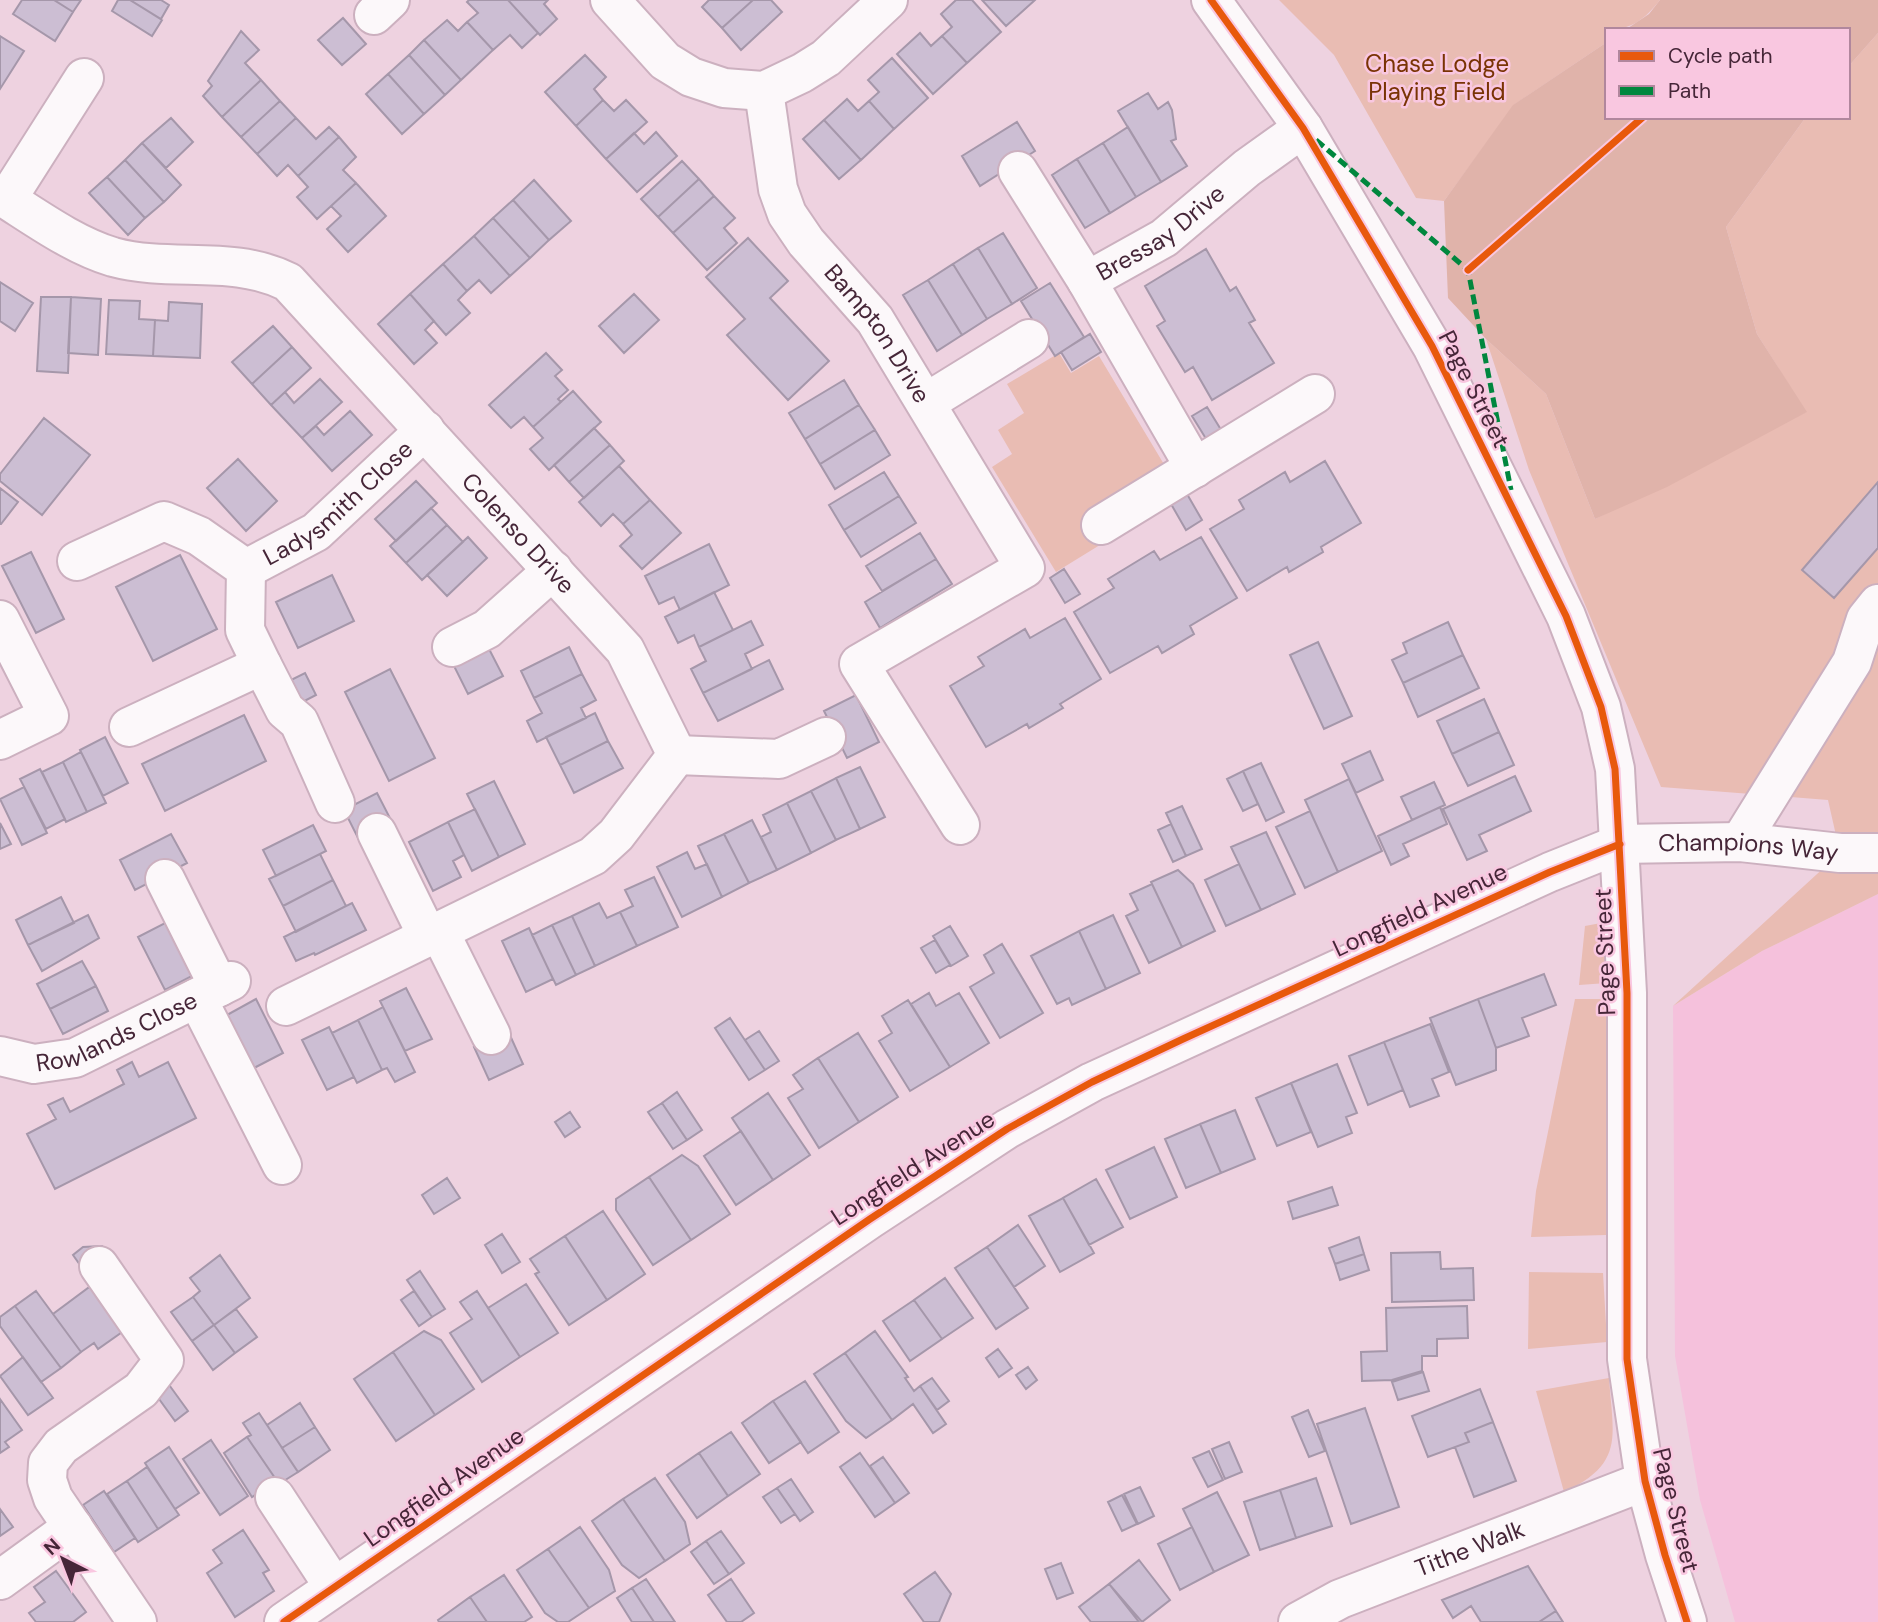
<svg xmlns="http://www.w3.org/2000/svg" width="1878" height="1622" viewBox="0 0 1878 1622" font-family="'DM Sans',sans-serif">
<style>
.built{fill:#f5c1dc}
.green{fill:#e9bcb3}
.forest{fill:#e0b3aa}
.building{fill:#ccbed3;stroke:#a597aa;stroke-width:2}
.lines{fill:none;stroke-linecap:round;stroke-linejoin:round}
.minor-casing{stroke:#ccb0bf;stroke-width:42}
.minor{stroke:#fcf8fa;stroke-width:38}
.quiet{stroke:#00873e;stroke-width:5;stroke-dasharray:10 5;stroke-linecap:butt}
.cycleway-casing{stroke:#f9c7e0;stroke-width:11}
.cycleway{stroke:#e8590c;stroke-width:7}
.labels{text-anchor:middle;stroke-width:5;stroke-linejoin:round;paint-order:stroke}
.park-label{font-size:24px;fill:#793304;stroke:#f9c7e0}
.street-label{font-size:24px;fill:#462638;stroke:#f9c7e0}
</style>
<rect width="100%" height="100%" fill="#eed2e0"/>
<path class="built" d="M1878,894V1622H1735L1700,1500L1675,1356L1673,1006L1762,951Z"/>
<path class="green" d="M1279,0H1660C1645,19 1631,30 1607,30V42L1515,104L1444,201L1416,198L1334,55Z
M1878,33V894L1762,951L1673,1006L1840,853L1828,800L1661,787L1529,470L1486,339L1546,394L1595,519L1806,412L1757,334L1726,227L1806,117H1848V67Z
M1059,353L1071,373L1099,356L1165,466L1108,540L1056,572L992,467L1012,454L998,430L1024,413L1007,384Z
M1601,923L1606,937L1607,983L1579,985L1585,926Z
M1575,999H1607L1606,1235L1531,1237L1536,1191Z
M1529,1272L1603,1273L1607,1342L1528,1349Z
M1609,1378C1613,1437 1625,1463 1564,1492L1536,1391Z"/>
<path class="forest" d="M1660,0H1878V33L1848,67V30H1625L1649,14Z
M1607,42V117H1806L1726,227L1757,334L1807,412L1667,487L1595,519L1546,394L1486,339L1448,298L1444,201L1513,105Z"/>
<path class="building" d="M22,0H54L73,12L55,41L13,14Z
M54,0H81L73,12Z
M118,0H130L162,20L152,36L112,11Z
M130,0H161L169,5L161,19Z
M469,0H508L538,33L522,48L510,35L493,50L467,22L478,13L467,2Z
M508,0H548L544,4L557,19L540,35Z
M709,0H753L722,28L702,7Z
M753,0H771L782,12L741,50L722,28Z
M956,0H972L1001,32L967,63L942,36L952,27L941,14Z
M982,0H1035L1006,26Z
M343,18L366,44L342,65L318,40Z
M447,20L458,31L467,22L493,50L461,80L424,40Z
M241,31L259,50L245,63L261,80L222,117L203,96L212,86L208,81Z
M920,33L931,46L942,36L967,63L933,94L897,54Z
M0,36L24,51L0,89Z
M424,40L461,80L445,95L409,55Z
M409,55L445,95L424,114L388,74Z
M585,55L606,77L594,89L603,100L576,126L545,92Z
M892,58L928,98L894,129L869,101L879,92L868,80Z
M388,74L424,114L402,134L366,94Z
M261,80L280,101L241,137L222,117Z
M1148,93L1158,109L1168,102L1172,110L1176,139L1171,141L1187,166L1161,182L1118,111Z
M847,99L858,111L869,101L894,129L861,160L824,120Z
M603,100L614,111L626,100L647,122L606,159L576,126Z
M280,101L296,118L257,154L241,137Z
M171,118L193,142L166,168L142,143Z
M296,118L316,139L329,127L339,137L298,176L288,165L277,176L257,154Z
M824,120L861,160L839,179L803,139Z
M1017,122L1035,151L980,186L962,156Z
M1128,127L1161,182L1136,197L1103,143Z
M656,132L677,156L637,192L606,159L634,133L644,144Z
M339,137L356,157L343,170L356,183L317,219L297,197L308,187L298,176Z
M142,143L181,185L164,202L125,160Z
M1103,143L1136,197L1110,213L1077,159Z
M1077,159L1110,213L1085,228L1052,175Z
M125,160L164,202L145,218L107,177Z
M682,161L699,179L658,217L641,199Z
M107,177L145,218L128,235L89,193Z
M699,179L714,196L673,233L658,217Z
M534,180L571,221L549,240L513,200Z
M356,183L386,216L348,252L327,229L341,216L331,206Z
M714,196L735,218L724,228L737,243L707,270L673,233Z
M513,200L549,240L530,258L493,218Z
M493,218L530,258L510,276L474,236Z
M1003,233L1037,288L1012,304L978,248Z
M474,236L510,276L491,293L479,280L467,291L443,264Z
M748,238L788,281L770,298L829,361L788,400L727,335L745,319L706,277Z
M978,248L1012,304L987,319L953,264Z
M1206,249L1230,291L1236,287L1255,320L1249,323L1274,363L1212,400L1193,367L1185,372L1157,326L1165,321L1145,286Z
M443,264L467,291L458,300L470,313L446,335L410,294Z
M953,264L987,319L962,335L928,280Z
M928,280L962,335L937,351L903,295Z
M0,282L33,303L15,331L0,321Z
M1050,283L1084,337L1055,356L1021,301Z
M410,294L434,321L425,330L437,343L414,364L378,324Z
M634,294L659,320L624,353L599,326Z
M41,297H71L68,373L37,371Z
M71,297L101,299L98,355L68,353Z
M109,300L140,301L139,319L155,320L153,356L106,354Z
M169,302L202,304L200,358L153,356L155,320L168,321Z
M273,326L292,347L252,384L232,362Z
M1090,334L1101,352L1072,370L1061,352Z
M292,347L311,368L271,405L252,384Z
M546,353L562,370L555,376L568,390L558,399L561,402L533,427L524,417L511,428L489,405Z
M320,379L342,402L302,438L271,405L285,392L294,403Z
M844,380L859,405L805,439L789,413Z
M573,391L601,422L549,470L530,449L543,438L533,427Z
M859,405L875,430L820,464L805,439Z
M1207,407L1223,433L1208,442L1192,416Z
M350,411L372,435L332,471L302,438L316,426L324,435Z
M44,418L90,455L42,515L0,481V474Z
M594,428L610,445L569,482L554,465Z
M875,430L890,455L835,489L820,464Z
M610,445L624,461L584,498L569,482Z
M238,459L277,501L246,531L207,488Z
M1325,461L1361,523L1321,547L1323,552L1289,572L1287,567L1247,591L1210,529L1244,509L1239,500L1285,472L1290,482Z
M619,466L650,500L623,524L613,514L601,526L579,502Z
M884,472L899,496L844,530L829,505Z
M416,481L437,503L396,541L375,519Z
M1878,482V548L1834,598L1802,570Z
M0,488L18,502L1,524H0Z
M1187,494L1202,520L1186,530L1171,504Z
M899,496L916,523L861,557L844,530Z
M650,500L681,533L642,569L620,546L632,535L623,524Z
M431,508L447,525L406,563L390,546Z
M447,525L463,542L422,580L406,563Z
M920,533L936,559L882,591L866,566Z
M468,537L487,558L447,596L427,575Z
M1201,537L1237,598L1190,626L1194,634L1162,653L1158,646L1110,673L1074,612L1114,588L1108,579L1154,551L1160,560Z
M709,544L729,585L680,610L674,597L659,604L645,576Z
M31,552L64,619L36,633L2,566Z
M180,555L217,629L153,661L116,587Z
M936,559L952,584L880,628L865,602Z
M1064,569L1080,594L1065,603L1050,578Z
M332,575L354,621L298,648L276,602Z
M714,592L733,630L699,647L694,635L678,643L665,617Z
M1065,618L1101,679L1060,704L1063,708L1029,728L1027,724L986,747L950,686L984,666L978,657L1025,629L1030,638Z
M751,621L763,645L745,654L752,669L703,693L691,669L706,661L699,647Z
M1448,622L1463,655L1403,683L1392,660L1407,653L1403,643Z
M1318,642L1352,716L1324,729L1290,655Z
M488,647L503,676L468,694L453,664Z
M569,647L582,674L534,698L521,671Z
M1463,655L1479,688L1418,717L1403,683Z
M769,660L783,689L718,721L703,693Z
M390,669L435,758L389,781L345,692Z
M305,673L316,695L293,707L281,685Z
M582,674L596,700L581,708L586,718L537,742L527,721L542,713L534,698Z
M856,695L879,742L847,758L824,711Z
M1484,699L1499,732L1452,754L1437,721Z
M595,713L608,741L560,765L546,737Z
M244,715L266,761L165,811L142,764Z
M1499,732L1514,765L1468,786L1452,754Z
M105,737L128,783L103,796L80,750Z
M608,741L623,768L574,793L560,765Z
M1370,751L1383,780L1356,793L1342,764Z
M81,752L106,803L87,812L63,762Z
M63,762L87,812L66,822L42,772Z
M1261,763L1284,812L1266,821L1243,771Z
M860,767L885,817L860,829L836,778Z
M40,769L65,819L46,829L20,779Z
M1243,771L1258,804L1243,811L1227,779Z
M1515,776L1531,811L1479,835L1487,851L1467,860L1443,809Z
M836,778L860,829L836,840L811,791Z
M1349,779L1382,851L1338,872L1305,800Z
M494,781L525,844L499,857L467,794Z
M1434,782L1445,805L1412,820L1401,797Z
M24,787L47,833L22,845L0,799Z
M811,791L836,840L811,853L787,803Z
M377,793L392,822L359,840L344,810Z
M787,803L811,853L777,870L761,837L771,832L763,815Z
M1182,806L1202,849L1186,856L1166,813Z
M1440,807L1447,824L1403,844L1409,856L1391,865L1378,836Z
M475,809L499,857L472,871L448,822Z
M1310,811L1338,872L1305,888L1276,827Z
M752,820L777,870L749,883L724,834Z
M448,822L464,855L453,861L461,877L433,891L409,842Z
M0,823L11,844L0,849Z
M1171,824L1186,856L1173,862L1158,830Z
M313,825L326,851L276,876L263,850Z
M1266,832L1295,894L1261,910L1231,847Z
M171,834L187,863L135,890L120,860Z
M724,834L749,883L722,897L698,846Z
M687,852L695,869L707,864L722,897L682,917L657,867Z
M320,854L333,880L283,906L269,879Z
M1239,864L1261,910L1226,926L1205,880Z
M1178,870L1193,884L1215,931L1182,947L1151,882Z
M654,877L678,927L637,946L620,912L633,906L625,890Z
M333,880L346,906L296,932L283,906Z
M1152,884L1182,947L1149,963L1126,916L1138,910L1130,894Z
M61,897L74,923L28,945L16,920Z
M352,903L366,930L315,955L314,953L296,961L284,937Z
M599,903L607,918L620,912L637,946L595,966L572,916Z
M88,915L99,938L42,971L28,945Z
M1113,915L1140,973L1106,989L1079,931Z
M572,916L595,966L576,975L552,925Z
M167,922L194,975L165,990L138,937Z
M552,925L576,975L556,985L532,935Z
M950,926L968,956L951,966L933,936Z
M529,928L553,979L526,992L502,941Z
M1079,931L1106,989L1072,1005L1069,998L1057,1004L1031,956Z
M935,940L950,965L936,973L921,948Z
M1002,944L1043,1013L1000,1038L970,987L994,973L984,955Z
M82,961L96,986L50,1009L37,984Z
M1544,974L1556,1005L1522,1018L1529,1036L1496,1048L1478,999Z
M96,986L108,1011L63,1034L50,1009Z
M406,988L432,1039L405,1051L380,1001Z
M929,993L936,1006L959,993L989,1043L950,1067L911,1004Z
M256,999L283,1053L254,1068L227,1015Z
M1478,999L1496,1048V1070L1456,1085L1430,1018Z
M908,1000L950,1067L910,1091L879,1041L892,1033L882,1016Z
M383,1007L415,1072L395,1082L387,1068L382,1070L358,1020Z
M730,1018L765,1070L749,1080L715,1028Z
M358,1020L382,1070L357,1083L332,1033Z
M1430,1024L1449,1072L1432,1079L1439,1096L1410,1107L1384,1042Z
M329,1027L354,1077L327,1090L302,1040Z
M508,1031L523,1064L489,1080L474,1047Z
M759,1031L779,1061L765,1070L745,1040Z
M858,1033L898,1097L859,1122L818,1058Z
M1384,1042L1403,1090L1368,1105L1349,1056Z
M818,1058L859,1122L819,1148L788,1098L803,1089L793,1075Z
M132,1062L139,1077L168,1062L196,1118L55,1189L27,1134L56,1119L48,1105L63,1098L70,1112L124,1084L117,1070Z
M1337,1064L1357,1113L1346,1117L1352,1133L1318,1147L1291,1083Z
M1291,1083L1311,1132L1277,1146L1256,1098Z
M677,1092L702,1130L687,1140L662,1103Z
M768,1093L810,1155L773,1180L732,1118Z
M662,1103L687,1140L673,1149L648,1112Z
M1235,1110L1255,1159L1221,1173L1200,1124Z
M570,1112L580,1127L565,1137L555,1122Z
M1200,1124L1221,1173L1186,1188L1165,1139Z
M741,1131L773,1180L736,1205L704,1156Z
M1154,1147L1177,1197L1130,1219L1106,1170Z
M682,1155L698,1166L730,1214L691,1240L649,1177Z
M649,1177L691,1240L653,1265L616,1210V1199Z
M447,1178L460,1198L434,1214L422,1195Z
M1096,1179L1123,1227L1089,1245L1063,1198Z
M1332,1187L1338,1205L1293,1219L1288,1202Z
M1063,1198L1094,1253L1060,1272L1029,1216Z
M603,1211L645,1274L607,1300L565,1236Z
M1018,1225L1045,1266L1014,1287L987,1247Z
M502,1234L520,1262L502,1273L485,1245Z
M565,1236L607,1300L569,1325L535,1274L539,1272L530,1259Z
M1359,1237L1364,1254L1335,1264L1329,1248Z
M102,1246L109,1255L85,1272L73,1255L83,1247Z
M987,1247L1028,1308L996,1329L955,1268Z
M1440,1252L1441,1269L1473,1268L1474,1300L1392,1302L1391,1253Z
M1364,1254L1369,1270L1340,1280L1335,1264Z
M220,1255L250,1298L214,1325L193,1297L200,1291L190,1278Z
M420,1271L445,1309L432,1317L407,1280Z
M945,1278L973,1318L942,1339L914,1300Z
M526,1284L558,1333L520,1357L488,1308Z
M92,1285L125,1330L98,1349L94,1343L81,1352L53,1314Z
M36,1291L81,1352L61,1368L15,1306Z
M414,1291L432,1317L419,1326L401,1300Z
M477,1291L520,1357L482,1382L450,1333L472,1319L460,1302Z
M193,1297L214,1325L192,1341L171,1312Z
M914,1300L942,1339L910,1361L883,1321Z
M15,1306L61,1368L41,1382L0,1326V1317Z
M1467,1306L1468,1338L1437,1339V1356H1422V1371L1392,1380L1362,1381L1361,1352L1387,1351L1386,1308Z
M236,1309L257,1337L235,1353L214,1325Z
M214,1325L235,1353L213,1370L192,1341Z
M424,1331L441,1340L474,1389L435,1415L393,1352Z
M875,1331L908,1377L905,1378L914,1391L920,1386L946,1424L933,1433L913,1404L892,1420L845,1353Z
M998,1349L1012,1368L999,1377L986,1358Z
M393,1352L435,1415L396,1441L354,1379Z
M845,1353L892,1420L866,1438L846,1421L814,1374Z
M23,1357L53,1398L28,1415L0,1376Z
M1028,1367L1037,1380L1026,1389L1016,1375Z
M1423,1372L1429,1391L1398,1400L1392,1382Z
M932,1378L949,1401L937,1410L920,1386Z
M805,1381L839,1432L808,1453L773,1401Z
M167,1382L188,1411L175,1421L154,1392Z
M1480,1389L1493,1422L1465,1433L1469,1442L1428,1457L1412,1416Z
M0,1399L22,1430L5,1442L9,1447L0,1453Z
M773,1401L801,1442L769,1463L742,1423Z
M300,1403L315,1427L282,1448L267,1425Z
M1365,1408L1399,1507L1351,1524L1317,1424Z
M1308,1410L1325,1451L1309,1457L1292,1417Z
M259,1413L298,1472L279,1484L247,1437L251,1435L243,1423Z
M1493,1422L1516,1481L1474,1497L1455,1447L1469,1442L1465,1433Z
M315,1427L330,1450L298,1472L282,1448Z
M731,1432L760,1474L728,1496L699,1453Z
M247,1437L277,1481L252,1497L224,1453Z
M211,1440L248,1496L220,1515L183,1459Z
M1229,1442L1242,1472L1225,1479L1212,1449Z
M169,1447L199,1493L175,1509L145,1463Z
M1209,1451L1223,1480L1208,1487L1193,1458Z
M699,1453L728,1496L697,1518L667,1475Z
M860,1453L895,1503L875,1517L840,1467Z
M883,1457L909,1493L895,1503L870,1466Z
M147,1467L179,1515L158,1529L127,1481Z
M655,1478L685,1522L690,1544L665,1561L623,1499Z
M1316,1478L1332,1526L1296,1538L1280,1490Z
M791,1479L813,1512L800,1521L777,1488Z
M127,1481L158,1529L138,1542L107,1494Z
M1140,1487L1154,1516L1138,1524L1124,1494Z
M777,1488L795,1514L781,1523L763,1497Z
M1280,1490L1296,1538L1260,1550L1244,1502Z
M104,1491L135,1538L114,1552L83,1505Z
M1217,1492L1249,1555L1214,1572L1183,1509Z
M1122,1495L1137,1524L1122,1531L1108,1502Z
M623,1499L665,1561L639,1578L622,1565L592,1521Z
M0,1509L13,1527L0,1536Z
M580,1527L609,1570L615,1591L589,1608L548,1549Z
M1192,1527L1214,1572L1180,1590L1158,1544Z
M243,1530L269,1570L263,1573L274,1591L235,1617L207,1573L222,1563L213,1550Z
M721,1531L744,1563L729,1574L706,1541Z
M706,1541L729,1574L714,1584L691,1552Z
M548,1549L589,1608L568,1622H558L545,1613L517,1570Z
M1139,1560L1170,1600L1142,1622L1109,1584Z
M1061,1563L1073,1593L1057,1599L1045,1569Z
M1528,1566L1556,1611L1539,1622H1481L1471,1606L1453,1618L1442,1600Z
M56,1571L86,1612L73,1622H36L29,1613L45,1602L34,1587Z
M935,1572L951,1594L939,1622H924L904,1594Z
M504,1575L532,1617L524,1622H487L470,1597Z
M646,1579L675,1622H654L632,1588Z
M731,1579L754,1613L741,1622H727L708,1595Z
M1109,1584L1139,1622H1091L1079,1607Z
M632,1588L654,1622H632L617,1598Z
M470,1597L487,1622H439L438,1620Z
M1556,1611L1563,1622H1539Z"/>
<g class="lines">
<defs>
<g id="minor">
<path d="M610,0L665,61L691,77L724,88L764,91L802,73L826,58L888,0"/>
<path d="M1211,0L1303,128L1432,346L1566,616L1601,707L1615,769L1627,993V1359L1645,1481L1665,1555L1687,1622"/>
<path d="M374,15L390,0"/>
<path id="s1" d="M764,91L778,189L787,214L806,242L875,320L1025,568L859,664L960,825"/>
<path d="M1018,171L1087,281"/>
<path id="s2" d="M0,195C35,217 73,245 113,257C172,273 232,254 288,282L625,650L677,755L616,835L593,856L286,1006"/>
<path d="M7,199L84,78"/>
<path d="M927,402L1029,339"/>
<path id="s3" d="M1195,468L1087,281L1164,238L1247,168L1303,128"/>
<path d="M1101,525L1315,394"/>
<path d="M77,561L164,521L199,536L246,569L245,630L262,665"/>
<path id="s4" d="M246,569L316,532L425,430"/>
<path d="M0,620L49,716L0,740"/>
<path d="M452,647L487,629L553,570"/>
<path d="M129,727L262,665L285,710L299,722L335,803"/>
<path d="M677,755L779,759L826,737"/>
<path d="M377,833L428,937"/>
<path d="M1740,842L1852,662L1866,619L1878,604"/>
<path d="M165,879L219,987"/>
<path d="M439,931L491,1035"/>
<path d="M197,998L282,1165"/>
<path id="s5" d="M0,1056L34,1064L75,1058L231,981"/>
<path d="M99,1266L164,1360L141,1390L61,1446L48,1463L47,1480L53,1498L137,1622"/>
<path d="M275,1497L334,1587"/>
<path d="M0,1580L73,1527"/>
<path id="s6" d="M284,1622L870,1219L1007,1129L1092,1082L1550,872L1620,844L1740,842L1840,853H1878"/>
<path id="s7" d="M1298,1622L1340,1599L1645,1481"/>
</g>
</defs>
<use href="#minor" class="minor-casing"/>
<use href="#minor" class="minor"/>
<path class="quiet" d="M1316,140L1468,270L1511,490"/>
<defs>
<path id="cycleway" d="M1211,0L1303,128L1432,346L1566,616L1601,707L1615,769L1627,993V1359L1645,1481L1665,1555L1687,1622
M1468,270L1643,117
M284,1622L870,1219L1007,1129L1092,1082L1183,1039L1550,872L1620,844"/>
</defs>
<use href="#cycleway" class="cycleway-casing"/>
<use href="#cycleway" class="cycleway"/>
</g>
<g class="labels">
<g class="park-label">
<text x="1437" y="72">Chase Lodge<tspan x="1437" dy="28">Playing Field</tspan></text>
</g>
<g class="street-label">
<text dy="8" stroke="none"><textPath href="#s3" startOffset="304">Bressay Drive</textPath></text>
<text dy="8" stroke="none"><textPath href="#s1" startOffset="276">Bampton Drive</textPath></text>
<text transform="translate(1474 389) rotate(63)" y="8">Page Street</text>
<text dy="8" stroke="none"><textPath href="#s4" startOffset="114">Ladysmith Close</textPath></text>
<text dy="8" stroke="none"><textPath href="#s2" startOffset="648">Colenso Drive</textPath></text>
<text dy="8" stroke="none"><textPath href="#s6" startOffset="1680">Champions Way</textPath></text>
<text transform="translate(1420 910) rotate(-25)" y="8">Longfield Avenue</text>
<text transform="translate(1605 952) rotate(-92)" y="8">Page Street</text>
<text dy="8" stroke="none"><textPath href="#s5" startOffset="124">Rowlands Close</textPath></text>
<text transform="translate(913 1168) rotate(-33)" y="8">Longfield Avenue</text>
<text transform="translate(444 1487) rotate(-35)" y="8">Longfield Avenue</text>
<text transform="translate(1676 1510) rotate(76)" y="8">Page Street</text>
<text dy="8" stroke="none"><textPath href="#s7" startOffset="187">Tithe Walk</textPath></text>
</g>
</g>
<rect x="1605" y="28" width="245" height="91" fill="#f9c7e0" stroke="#b1879d" stroke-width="2"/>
<rect x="1619" y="51" width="35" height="10" fill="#e8590c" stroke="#b1879d" stroke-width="2"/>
<text x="1668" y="63" font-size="21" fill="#462638">Cycle path</text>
<rect x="1619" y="86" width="35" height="10" fill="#00873e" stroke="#b1879d" stroke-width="2"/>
<text x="1668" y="98" font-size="21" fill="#462638">Path</text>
<g transform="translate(63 1559) rotate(318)" stroke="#f9c7e0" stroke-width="5" paint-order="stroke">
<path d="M0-5L12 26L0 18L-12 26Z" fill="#462638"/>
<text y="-10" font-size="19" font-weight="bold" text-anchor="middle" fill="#462638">N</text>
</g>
</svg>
